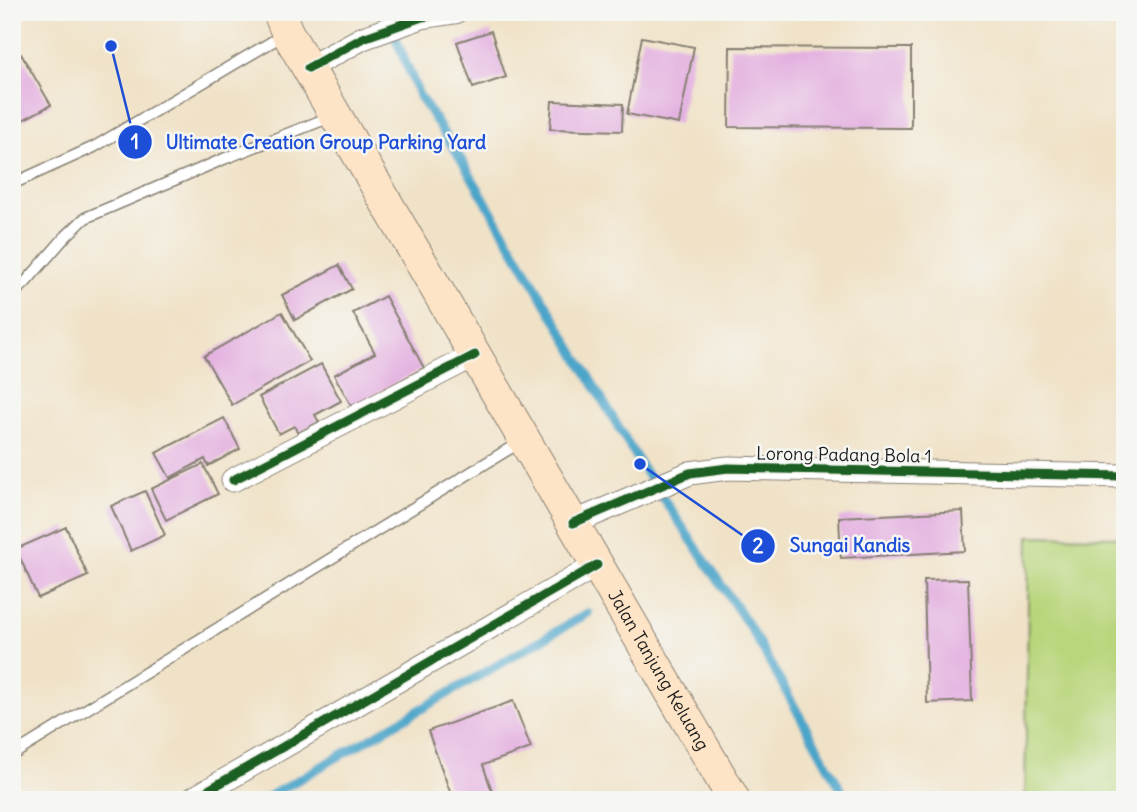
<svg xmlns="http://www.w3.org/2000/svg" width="1137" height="812" viewBox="0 0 1137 812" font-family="Delius,sans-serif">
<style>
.green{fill:#b9d67d;stroke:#6a794c;stroke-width:2}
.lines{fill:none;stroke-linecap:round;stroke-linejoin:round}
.stream{stroke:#4ca5c9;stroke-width:9}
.building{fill:#e2acdf}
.service-casing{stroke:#867f72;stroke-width:13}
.minor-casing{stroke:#867f72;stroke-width:25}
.secondary-casing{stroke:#867f72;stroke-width:34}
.service{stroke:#fff;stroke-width:10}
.minor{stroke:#fff;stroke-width:23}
.secondary{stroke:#fee4c6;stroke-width:32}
.cycleway-casing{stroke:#f6f6f2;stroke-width:13}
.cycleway{stroke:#1b5e20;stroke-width:9}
.labels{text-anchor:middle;stroke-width:5;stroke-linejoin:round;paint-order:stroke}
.street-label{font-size:18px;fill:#1c1c1c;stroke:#f6f6f2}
.leader{fill:none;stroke:#1d4ed8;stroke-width:2.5}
.callout-dot{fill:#1d4ed8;stroke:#f6f6f2;stroke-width:2.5}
.mark-label{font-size:21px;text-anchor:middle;font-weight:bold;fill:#fff}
.callout-label{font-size:19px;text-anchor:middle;font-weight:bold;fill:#1d4ed8;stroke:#f6f6f2;stroke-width:5;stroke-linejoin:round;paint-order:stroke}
</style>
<rect width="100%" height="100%" fill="#f6f6f2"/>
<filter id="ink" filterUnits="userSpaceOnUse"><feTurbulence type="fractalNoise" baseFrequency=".0143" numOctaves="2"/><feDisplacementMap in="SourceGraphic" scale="14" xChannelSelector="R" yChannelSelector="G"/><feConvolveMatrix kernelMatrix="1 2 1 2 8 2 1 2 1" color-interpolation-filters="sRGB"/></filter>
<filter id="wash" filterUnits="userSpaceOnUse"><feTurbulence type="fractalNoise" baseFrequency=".00686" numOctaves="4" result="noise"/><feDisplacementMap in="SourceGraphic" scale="28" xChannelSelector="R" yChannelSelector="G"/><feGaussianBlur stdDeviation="1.57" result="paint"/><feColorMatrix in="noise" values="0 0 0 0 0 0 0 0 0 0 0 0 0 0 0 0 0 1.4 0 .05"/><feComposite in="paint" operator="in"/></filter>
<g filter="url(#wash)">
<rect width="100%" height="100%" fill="#f0e2c7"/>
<path class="green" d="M1029,536L1125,537V800H1025Z"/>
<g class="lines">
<path class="stream" d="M385,12L419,95L462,161L640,464L751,629L847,800
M263,800L588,613"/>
</g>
<g id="blocks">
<path class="building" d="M491,31L506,77L473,88L457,42Z
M642,37L694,47L679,124L627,114Z
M730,47L911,48V128L729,127Z
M21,54L51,105L23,120L17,110L12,112V59Z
M552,101L623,104L622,131L550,129Z
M339,265L352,289L295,320L282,295Z
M385,296L424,368L352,407L334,375L375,353L353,313Z
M282,312L310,361L232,405L204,356Z
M321,364L341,401L315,415L319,422L298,433L294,426L279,434L259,397Z
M224,418L240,449L208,466L205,459L170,478L156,453Z
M203,464L218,494L166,520L151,489Z
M145,491L165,535L131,551L111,506Z
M963,511L965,551L841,558L839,517Z
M66,527L88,576L38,598L16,549Z
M968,579L972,701L927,703L924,580Z
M513,701L531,748L483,765L492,791L466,800H453L428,731Z"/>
</g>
</g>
<g filter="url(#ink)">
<use href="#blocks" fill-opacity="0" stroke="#867f72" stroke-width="2"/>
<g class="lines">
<defs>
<path id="service" d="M12,184L94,147L285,34
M12,295L25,283L65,237L85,218L226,158L333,116
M12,755L522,441"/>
<path id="minor" d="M308,68L363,38L422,17L455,12
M233,480L475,355
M573,523L690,473L728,468L1125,476
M191,800L597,565"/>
<g id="secondary">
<path id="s1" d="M279,12L287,32L734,800"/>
</g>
</defs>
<use href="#service" class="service-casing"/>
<use href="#minor" class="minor-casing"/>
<use href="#secondary" class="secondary-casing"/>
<use href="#service" class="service"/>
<use href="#minor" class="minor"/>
<use href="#secondary" class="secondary"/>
<defs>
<path id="cycleway" d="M308,68L363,38L422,17L455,12
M233,480L475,355
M573,523L690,473L728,468L1125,476
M191,800L597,565"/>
</defs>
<use href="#cycleway" class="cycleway-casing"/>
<use href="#cycleway" class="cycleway"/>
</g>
</g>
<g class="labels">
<g class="street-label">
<text transform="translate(844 455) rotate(1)" y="6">Lorong Padang Bola 1</text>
<text dy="6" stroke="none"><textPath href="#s1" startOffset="760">Jalan Tanjung Keluang</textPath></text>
</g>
</g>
<path class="leader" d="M111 46L135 142M640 464L758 546"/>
<g class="callout-dot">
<circle cx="111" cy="46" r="7"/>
<circle cx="640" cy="464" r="7"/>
<circle cx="135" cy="142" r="18"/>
<circle cx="758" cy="546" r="18"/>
</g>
<g class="mark-label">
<text x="135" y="149">1</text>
<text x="758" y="553">2</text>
</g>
<g class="callout-label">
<text x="326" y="149">Ultimate Creation Group Parking Yard</text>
<text x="850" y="552">Sungai Kandis</text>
</g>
<rect width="1137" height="812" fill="none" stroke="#f6f6f2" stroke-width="42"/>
</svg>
